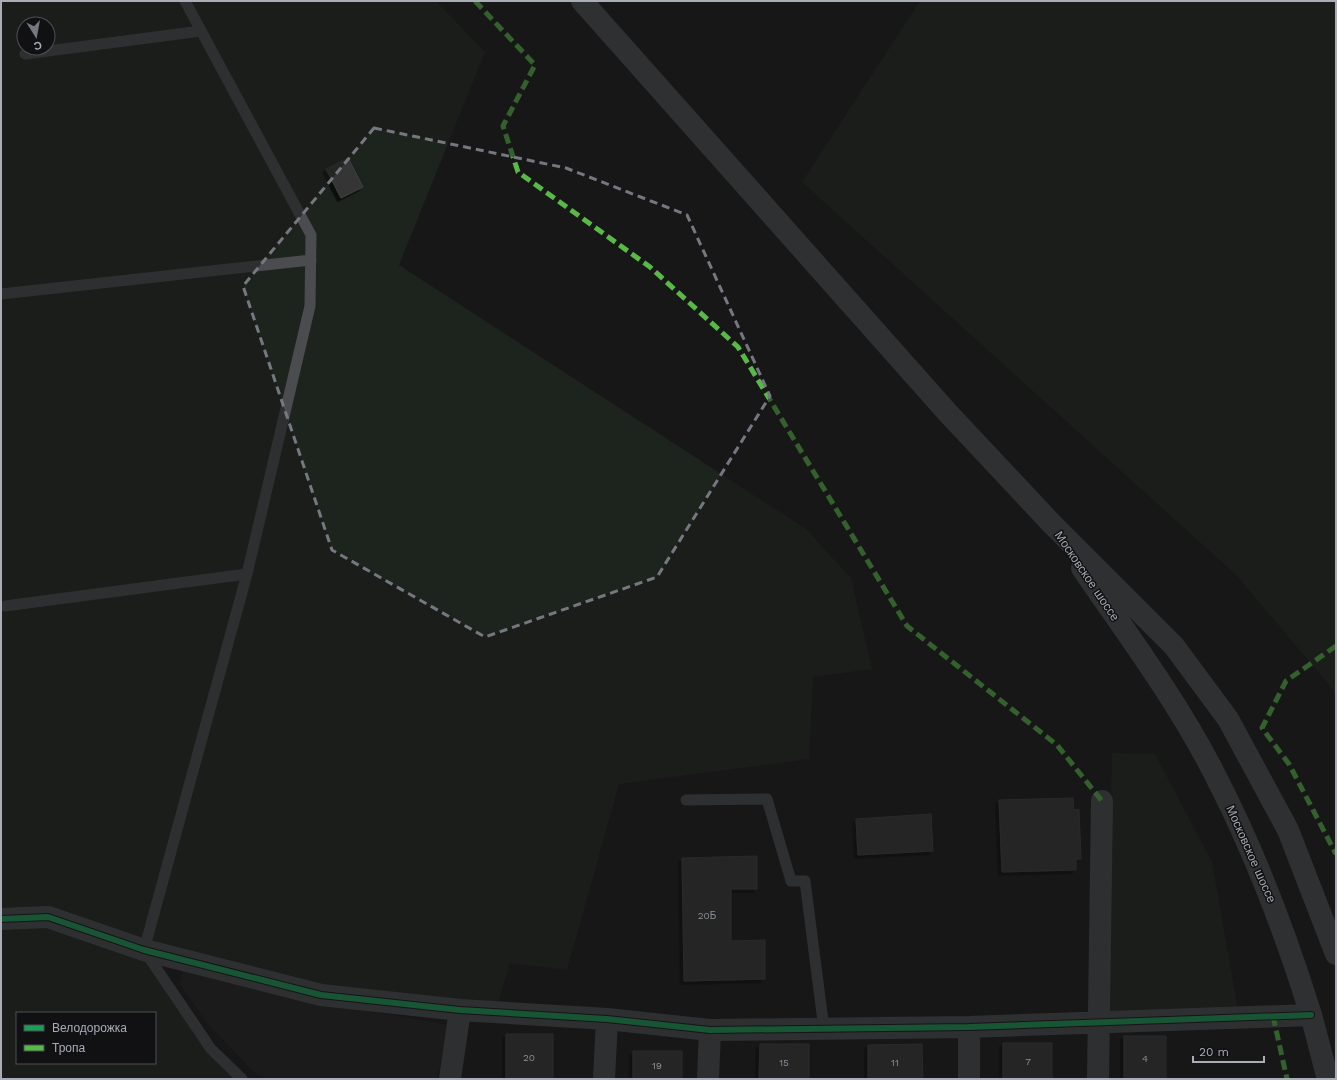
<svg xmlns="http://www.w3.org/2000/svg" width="1337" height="1080" viewBox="0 0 1337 1080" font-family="'Work Sans',sans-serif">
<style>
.built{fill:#212123}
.green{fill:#1d241e;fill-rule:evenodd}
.building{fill:#353536;stroke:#3f4043;filter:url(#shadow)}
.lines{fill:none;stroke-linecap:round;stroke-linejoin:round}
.service{stroke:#4b4c50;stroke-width:11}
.minor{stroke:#4b4c50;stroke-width:22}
.primary{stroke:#4d4f52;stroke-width:22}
.quiet{stroke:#58b947;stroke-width:5;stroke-dasharray:10 5;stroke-linecap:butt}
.cycleway-casing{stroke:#111113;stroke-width:8}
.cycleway{stroke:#1a9f57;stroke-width:6}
.marked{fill:none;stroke:#757880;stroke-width:3;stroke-dasharray:8 5;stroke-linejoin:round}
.labels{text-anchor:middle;stroke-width:3;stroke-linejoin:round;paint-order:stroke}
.number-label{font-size:10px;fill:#8b8f98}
.street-label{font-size:12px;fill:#a8adb8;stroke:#111113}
</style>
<defs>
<filter id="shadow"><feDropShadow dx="-3.5" dy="3.5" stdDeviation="0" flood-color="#0009"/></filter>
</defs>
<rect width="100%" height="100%" fill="#171717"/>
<path class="built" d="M184,968L319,1003L449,1025L437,1079H270L256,1074L207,1023L180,984Z"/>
<path class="green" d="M1,1H436L485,52L399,265L806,529L851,578L872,669L813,677L809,759L619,784L567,970L510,963L495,1012L321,995L144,950L211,1049L242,1079H1ZM24,24H48V48H24ZM17,1013H155V1063H17Z
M920,1H1336V693L1236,575L802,182Z
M1112,753L1155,754L1212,862L1238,1010L1108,1016Z"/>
<path class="building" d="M348,158L363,187L341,198L326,169Z
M1073,798L1074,810L1079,809L1081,859H1076V870L1002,872L999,800Z
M931,814L933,851L858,855L856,819Z
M757,856V889H731V941L765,940V979L684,981L682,858Z
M506,1034H553V1079H506Z
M1124,1036H1166V1079H1124Z
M1003,1043H1052V1079H1003Z
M760,1044H809V1079H759Z
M922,1044L923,1079H868V1045Z
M633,1051H682V1079H633Z"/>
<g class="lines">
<path class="service" d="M185,1L311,235L310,306L247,574L144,950L211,1049L242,1079
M25,54L201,31
M1,294L311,260
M5,606L247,574
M686,800L767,799L791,881H805L824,1029"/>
<path class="minor" d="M1,919L48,917L144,950L321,995L460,1010L607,1019L710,1030L969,1027L1311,1015
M450,1079L460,1010
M604,1079L607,1019
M708,1079L710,1030
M969,1079V1027
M1098,1079L1102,801"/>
<path class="primary" d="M582,1L947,412L1052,524L1174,646L1228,719L1288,830L1336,954
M1082,568C1127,634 1176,699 1213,771C1253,848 1285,931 1311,1015C1317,1036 1322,1058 1328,1079"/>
<path class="quiet" d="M475,1L535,65L503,126L518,172L650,267L738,347L907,626L1057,745L1102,801
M1336,646L1286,681L1262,728L1289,764L1336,854
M1273,1016L1287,1079"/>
<defs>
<path id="cycleway" d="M1,919L48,917L144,950L321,995L460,1010L607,1019L710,1030L969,1027L1311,1015"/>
</defs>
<use href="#cycleway" class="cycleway-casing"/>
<use href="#cycleway" class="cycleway"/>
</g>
<path d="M0 0H1337V1080H0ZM374,128L566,168L687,215L770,396L657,577L485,637L332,550L243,286Z" fill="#171717" fill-opacity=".55" fill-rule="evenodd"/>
<path class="marked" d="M374,128L566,168L687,215L770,396L657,577L485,637L332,550L243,286Z"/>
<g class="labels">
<g class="number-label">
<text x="707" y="919">20Б</text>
<text x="529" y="1061">20</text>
<text x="1145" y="1062">4</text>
<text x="1028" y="1065">7</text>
<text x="784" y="1066">15</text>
<text x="895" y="1066">11</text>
<text x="657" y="1069">19</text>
</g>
<g class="street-label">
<text transform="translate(1087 576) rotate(56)" y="4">Московское шоссе</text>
<text transform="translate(1251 854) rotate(66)" y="4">Московское шоссе</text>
</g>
</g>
<rect width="1337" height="1080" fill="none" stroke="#a8adb8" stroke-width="4"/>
<rect x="16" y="1012" width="140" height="52" fill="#111113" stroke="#4d4f55"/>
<rect x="24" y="1025" width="20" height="6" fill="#1a9f57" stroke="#4d4f55"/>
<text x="52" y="1032" font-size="12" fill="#a8adb8">Велодорожка</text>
<rect x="24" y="1045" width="20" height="6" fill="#58b947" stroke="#4d4f55"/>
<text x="52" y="1052" font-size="12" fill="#a8adb8">Тропа</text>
<g transform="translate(36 36) rotate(169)"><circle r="19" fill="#111113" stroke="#4d4f55"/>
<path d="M0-3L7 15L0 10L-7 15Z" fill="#757880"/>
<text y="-6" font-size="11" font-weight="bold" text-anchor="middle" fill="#a8adb8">С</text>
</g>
<path d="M1193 1056v6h71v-6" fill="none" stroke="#a8adb8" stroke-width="2"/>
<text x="1199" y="1056" font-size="12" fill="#a8adb8" stroke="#111113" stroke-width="3" paint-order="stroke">20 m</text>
</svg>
